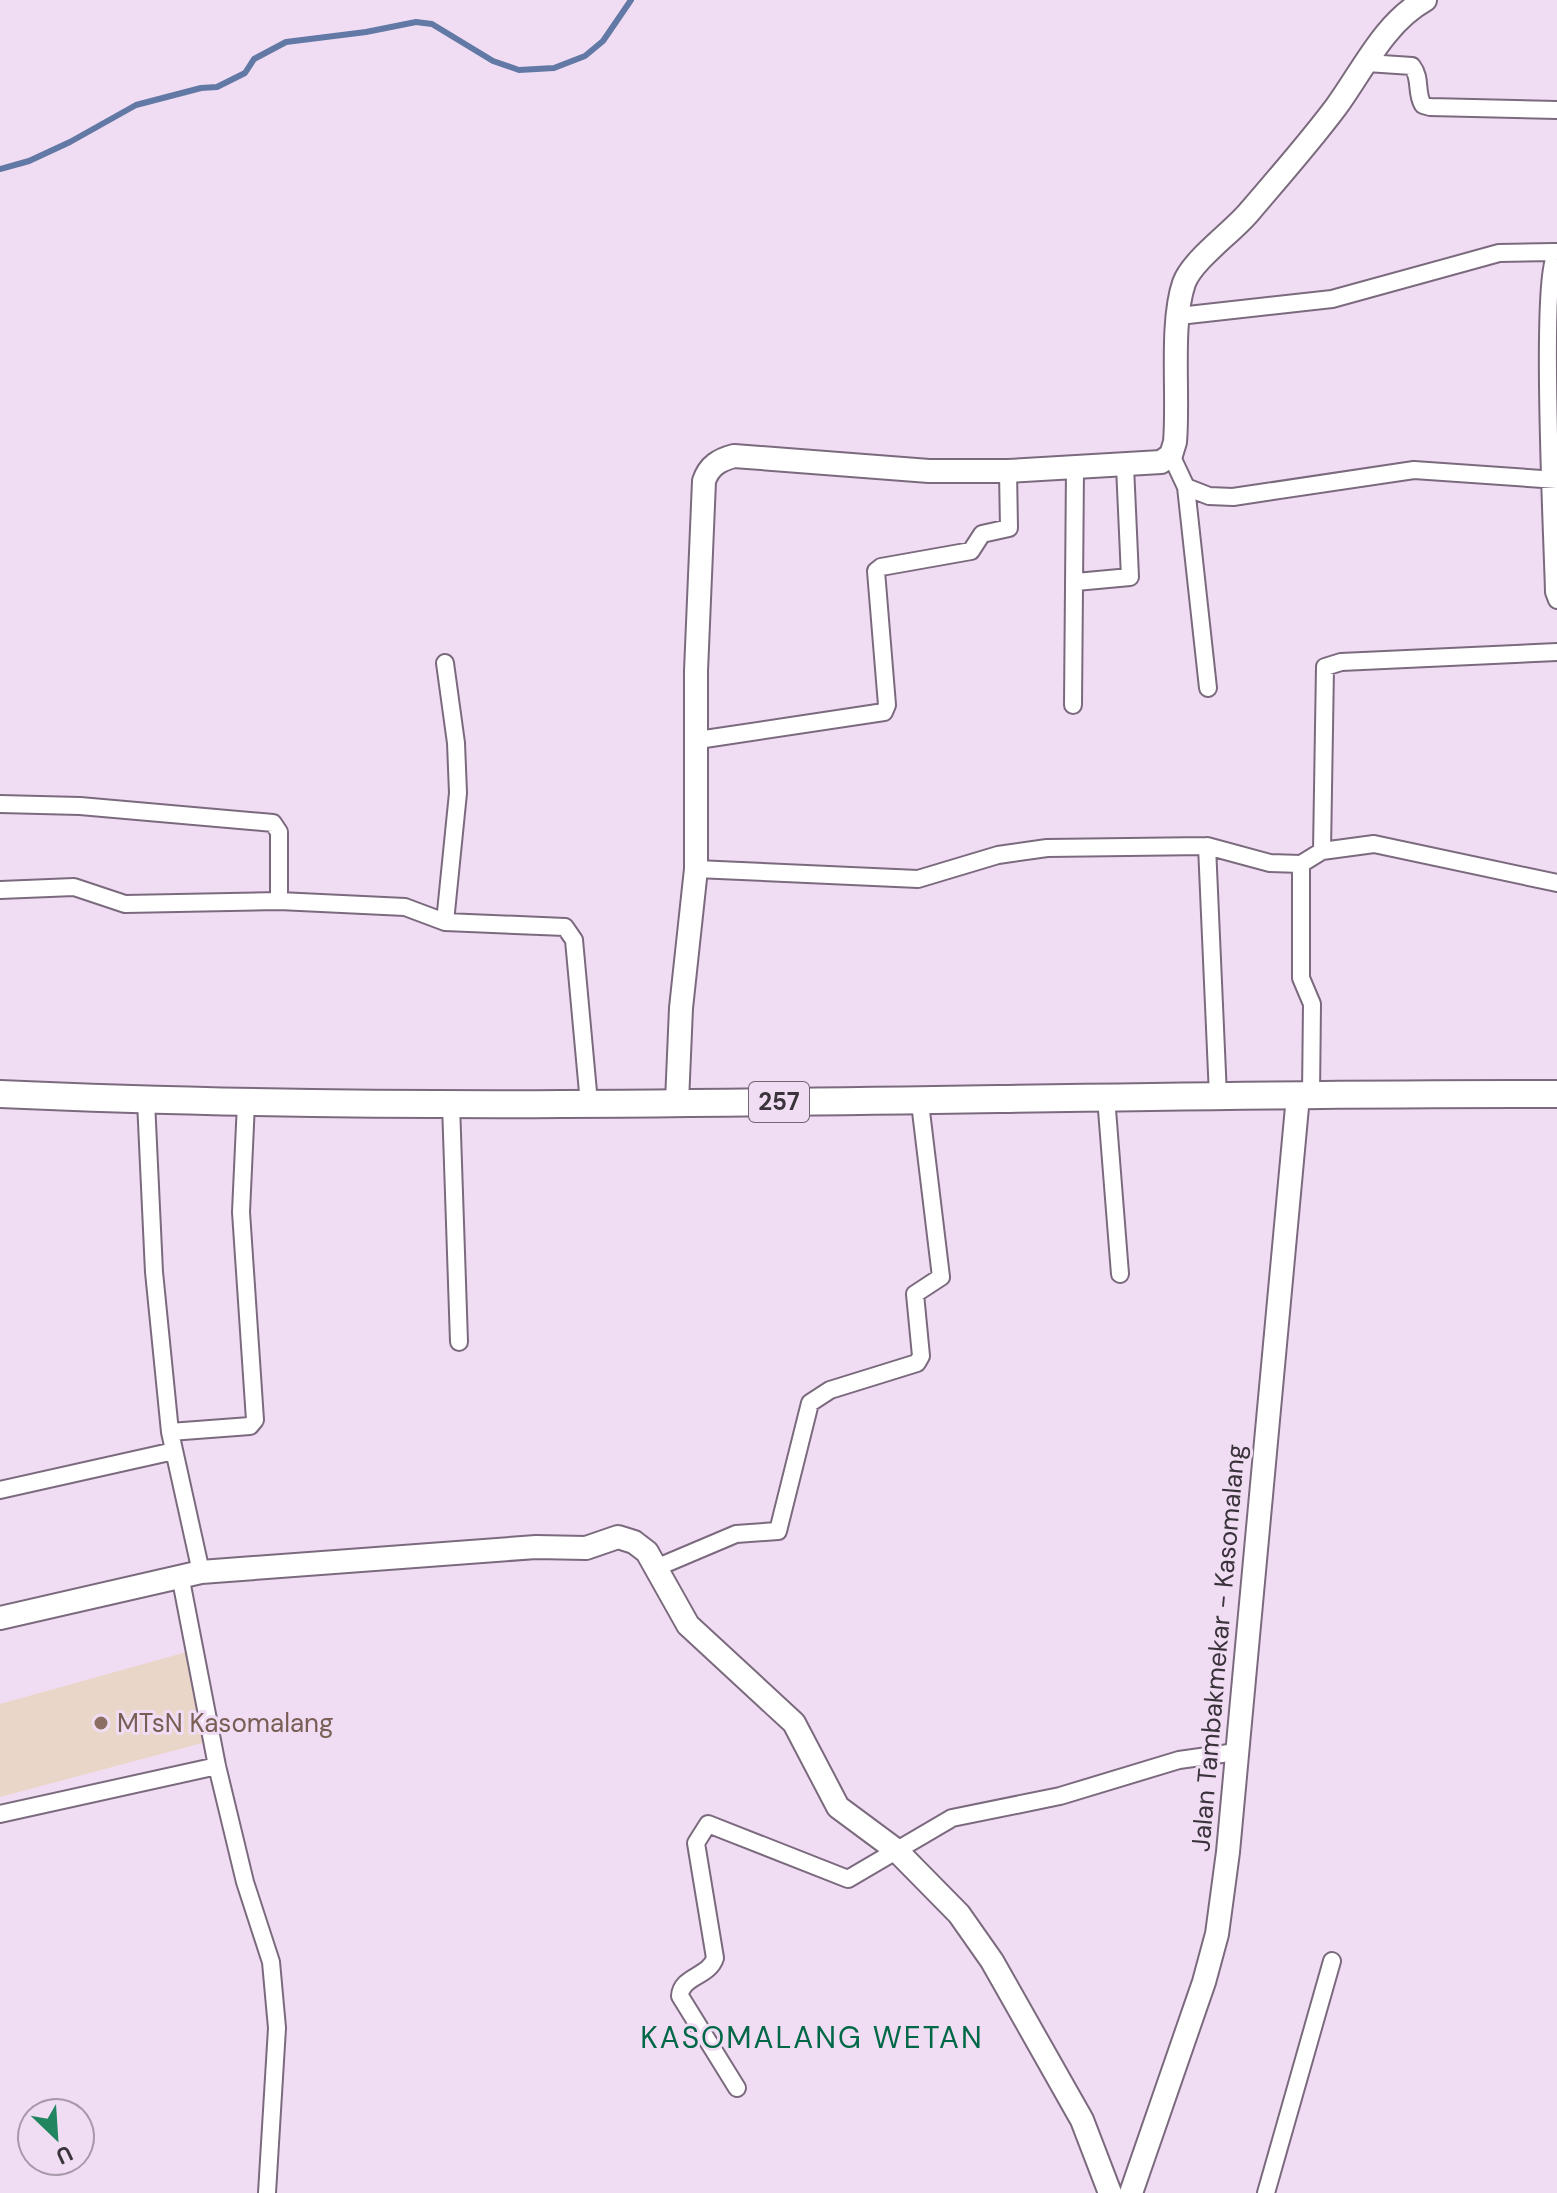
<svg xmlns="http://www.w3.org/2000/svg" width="1557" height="2193" viewBox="0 0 1557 2193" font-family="'DM Sans',sans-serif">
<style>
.education{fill:#ead6c8}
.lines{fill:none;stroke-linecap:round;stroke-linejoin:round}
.stream{stroke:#6379a5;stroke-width:6}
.minor-casing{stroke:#7b6a7e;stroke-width:20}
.tertiary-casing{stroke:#7b6a7e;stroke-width:26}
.primary-casing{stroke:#7b6a7e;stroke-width:30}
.minor{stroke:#fff;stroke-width:16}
.tertiary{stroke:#fff;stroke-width:22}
.primary{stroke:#fff;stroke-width:26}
.education-dot{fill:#8d6e63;stroke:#f0ddf3;stroke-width:3}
.labels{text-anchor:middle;stroke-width:6;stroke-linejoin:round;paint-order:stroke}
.shield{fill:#f0ddf3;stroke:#716672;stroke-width:2}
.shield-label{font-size:24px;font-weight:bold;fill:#3a333b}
.street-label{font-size:26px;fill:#3a333b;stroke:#f0ddf3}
.education-label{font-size:26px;fill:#785e54;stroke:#f0ddf3;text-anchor:start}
.quarter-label{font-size:30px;letter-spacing:2px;fill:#006846;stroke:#f0ddf3}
</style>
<rect width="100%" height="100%" fill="#f0ddf3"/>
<path class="education" d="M190,1651L206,1742L0,1797V1704Z"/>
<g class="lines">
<path class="stream" d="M0,169L29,161L70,142L136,105L201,88L217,87L245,73L254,59L286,42L366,32L416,22L432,24L493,61L519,70L554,68L585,56L603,41L631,0"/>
<defs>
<path id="minor" d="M1367,63L1412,66C1422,79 1415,92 1423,105L1430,107L1557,110
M1557,252C1539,272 1553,545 1554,592L1557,600
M1179,316L1332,299L1499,253L1554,252
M1171,455L1186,487L1209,496L1233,497L1414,470L1557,480
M1186,487L1208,688
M1076,582L1130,577L1125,466
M445,663L456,743L458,793L445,922
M1073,705L1075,469
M698,740L884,712L887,705L876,571L881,567L971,551L982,534L1009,528L1008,471
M0,804L80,806L273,823L279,832V901
M1207,846L1218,1096
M1322,851L1325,667L1341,662L1557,652
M1301,864V978L1312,1004L1311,1095
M696,869L918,879L998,855L1047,848L1207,846L1270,863L1301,864L1322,851L1374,844L1557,883
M0,890L74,887L125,904L279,901L405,907L445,922L565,927L574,940L589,1103
M1106,1097L1120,1274
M146,1101L154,1272L170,1432L201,1572
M451,1104L459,1342
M170,1432L250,1426L255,1420L241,1212L246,1103
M0,1490L174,1451
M658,1567L736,1534L778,1531L810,1403L830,1390L917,1363L921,1356L915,1294L941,1277L920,1103
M180,1575L217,1766L245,1882L271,1962L277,2028L267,2193
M0,1814L217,1766
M737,2088L680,1996C681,1976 709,1977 715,1958L696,1843L708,1824L848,1879L952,1818L1060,1796L1179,1760L1236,1752
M1266,2193L1332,1961"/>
<path id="tertiary" d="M677,1102L681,1008L696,869V671L704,481C709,466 719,460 734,456L929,471H1008L1161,462L1171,455L1175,442C1179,396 1170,324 1184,283C1193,259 1233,232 1250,211C1279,177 1309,143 1336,107C1363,70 1384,23 1425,0
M0,1618L201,1572L536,1547L586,1548L618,1537L634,1542L647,1552L688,1625L794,1723L838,1807L896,1850L959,1914L992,1961L1082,2120L1110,2193
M1131,2193L1204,1982L1217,1934L1228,1852L1298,1096"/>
<path id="primary" d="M0,1094C519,1118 1038,1092 1557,1094"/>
</defs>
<use href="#minor" class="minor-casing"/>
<use href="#tertiary" class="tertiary-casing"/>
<use href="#primary" class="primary-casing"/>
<use href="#minor" class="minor"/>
<use href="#tertiary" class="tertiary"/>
<use href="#primary" class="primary"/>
</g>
<circle class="education-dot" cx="101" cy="1723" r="8"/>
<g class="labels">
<rect class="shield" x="749" y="1082" width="60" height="40" rx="6"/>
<g class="shield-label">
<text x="779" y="1110">257</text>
</g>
<g class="street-label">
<text transform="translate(1218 1648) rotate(-85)" y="9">Jalan Tambakmekar - Kasomalang</text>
</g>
<g class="education-label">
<text x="117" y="1732">MTsN Kasomalang</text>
</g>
<g class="quarter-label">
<text x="812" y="2048">KASOMALANG WETAN</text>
</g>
</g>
<g transform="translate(56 2137) rotate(155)"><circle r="38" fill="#f0ddf3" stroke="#a799a9" stroke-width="2"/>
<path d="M0-6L14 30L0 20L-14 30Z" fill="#21855f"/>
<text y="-12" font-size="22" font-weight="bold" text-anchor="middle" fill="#3a333b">U</text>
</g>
</svg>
